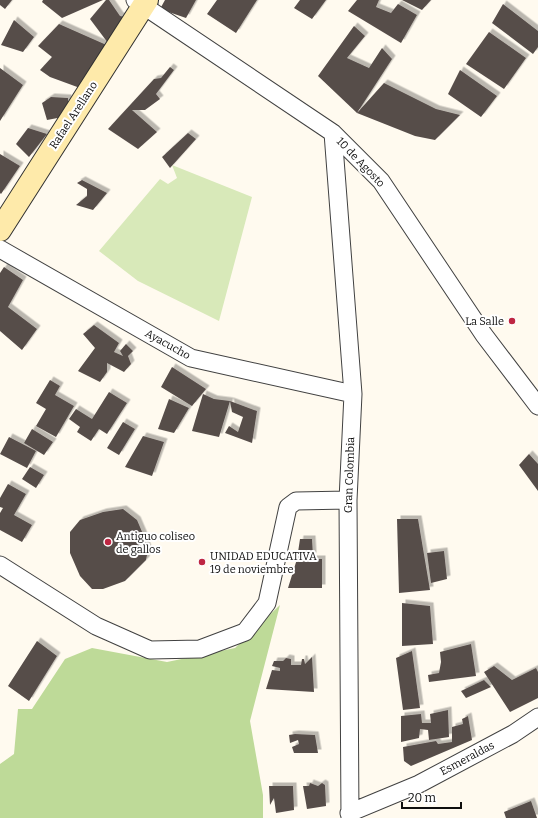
<svg xmlns="http://www.w3.org/2000/svg" width="538" height="818" viewBox="0 0 538 818" font-family="Bitter,serif">
<style>
.green{fill:#d8e9b9}
.forest{fill:#beda98}
.building{fill:#574d4a;filter:url(#shadow)}
.lines{fill:none;stroke-linecap:round;stroke-linejoin:round}
.street-casing{stroke:#414141;stroke-width:19}
.secondary-casing{stroke:#303030;stroke-width:24}
.street{stroke:#fff;stroke-width:17}
.secondary{stroke:#feeaaa;stroke-width:22}
.poi-dot{fill:#be2642;stroke:#fff;stroke-width:1.5}
.labels{text-anchor:middle;stroke-width:4;stroke-linejoin:round;paint-order:stroke}
.street-label{font-size:11px;fill:#0e0e0e;stroke:#fff}
.poi-label{font-size:11px;fill:#0e0e0e;stroke:#fff;text-anchor:start}
</style>
<defs>
<filter id="shadow"><feDropShadow dx="3.5" dy="-3.5" stdDeviation="0" flood-color="#0004"/></filter>
</defs>
<rect width="100%" height="100%" fill="#fffaef"/>
<path class="green" d="M172,165L252,197L219,321L138,281L99,251L160,179L168,184L177,178Z"/>
<path class="forest" d="M280,605L250,721L263,795V818H0V764L14,754L18,709H32L65,659L92,648L167,662L235,648Z"/>
<path class="building" d="M0,0H12L5,9L0,5Z
M43,0H103L62,18L42,2Z
M106,0H109L120,16L134,19L111,47L90,19Z
M165,0H196L186,18L160,9Z
M217,0H257L236,33L207,14Z
M300,0H326L312,19L294,8Z
M357,0H379L376,7L391,13L398,4L417,15L401,43L348,11Z
M402,0H431L422,10Z
M503,4L538,31V47L533,54L492,23Z
M14,20L34,37L23,52L1,45Z
M59,24L111,47L80,88L50,77L40,70L52,57L38,46Z
M354,26L365,36L347,58L369,68L382,48L392,59L357,113L318,76Z
M489,32L526,58L504,89L466,64Z
M170,67L174,70L156,94L160,99L145,110H132L157,132L138,149L108,129L154,79L161,78Z
M0,68L23,85L0,121Z
M460,70L497,96L481,117L448,94Z
M384,83L436,109L460,115L435,140L415,136L357,113Z
M51,97L68,98V116L47,120L42,103Z
M28,128L47,134L29,157L16,144Z
M188,133L196,139L170,168L162,157Z
M0,154L20,166L1,194L0,193Z
M82,180L107,193L93,210L76,205L87,196V189L77,183Z
M4,267L23,280L8,307L37,329L22,350L0,331V273Z
M94,325L119,343L114,352L123,356L120,351L126,344L133,351L128,356L131,364L124,372L107,363V372L100,382L78,371L95,348L83,334Z
M172,367L206,389L192,406L161,387Z
M50,380L60,386L55,395L74,406L56,437L36,426L46,409L36,403Z
M109,392L127,403L107,434L99,429L91,441L77,432L80,427L69,419L76,409L92,419Z
M203,394L214,399L230,401L219,437L192,431Z
M169,399L189,408L174,433L158,429Z
M230,401L257,411L252,443L225,433L229,426L238,432L243,417L232,412Z
M123,422L135,429L119,455L107,448Z
M32,429L53,442L44,455L24,443Z
M143,436L164,442L152,476L125,467Z
M9,437L36,451L27,468L0,454Z
M529,454L538,464V491L519,465Z
M30,467L44,475L36,488L22,479Z
M8,484L26,494L14,515L32,525L22,542L0,530V513L3,508L0,507V498Z
M123,509L137,520L143,534L148,550L146,560L125,581L103,589H92L80,576L70,553V532L80,520L103,512Z
M397,519H418L430,590L399,593Z
M300,539H312L313,556L297,559H322V588H288L297,559Z
M444,551L447,579L431,583L427,553Z
M402,603L430,606L433,644L402,646Z
M37,641L57,656L29,701L8,686Z
M471,644L476,676L429,682L428,675L439,673L441,662L440,652Z
M412,651L420,708L403,710L396,658Z
M312,657L314,692L266,689L272,670L280,671V668L272,666L274,661H283L286,658L291,659V665H301L302,659H304L305,664Z
M494,666L512,680L536,668L538,672V698L510,712L484,672Z
M484,680L491,687L466,698L461,691Z
M448,710L449,737L429,740L428,730L420,729L419,738L401,742V716L421,714L422,723H431L430,714Z
M468,716L472,740L411,766L404,761L403,747L436,741L438,744L452,742V727L463,724L462,719Z
M295,734L315,735L318,753H294L292,747L299,744L298,740L290,743L289,735Z
M310,783L318,786L322,783L325,785L326,806L307,809L303,786H309Z
M269,786H293L294,810L276,813L274,798L270,805Z
M531,801L537,818H506L504,812Z"/>
<g class="lines">
<defs>
<path id="street" d="M135,0L333,133L381,181L484,335L538,406
M333,133L353,394L348,500L350,818
M0,249L191,358L353,394
M0,565L96,626L150,650L200,649L245,632L267,603L288,507L296,501L348,500
M349,813L419,784L513,734L538,717"/>
<path id="secondary" d="M0,230L147,0"/>
</defs>
<use href="#street" class="street-casing"/>
<use href="#secondary" class="secondary-casing"/>
<use href="#street" class="street"/>
<use href="#secondary" class="secondary"/>
</g>
<g class="poi-dot">
<circle cx="512" cy="321" r="4"/>
<circle cx="108" cy="542" r="4"/>
<circle cx="202" cy="562" r="4"/>
</g>
<g class="labels">
<g class="street-label">
<text transform="translate(73 115) rotate(-57)" y="4">Rafael Arellano</text>
<text transform="translate(361 162) rotate(46)" y="4">10 de Agosto</text>
<text transform="translate(168 344) rotate(29)" y="4">Ayacucho</text>
<text transform="translate(349 475) rotate(-88)" y="4">Gran Colombia</text>
<text transform="translate(467 758) rotate(-28)" y="4">Esmeraldas</text>
</g>
<g class="poi-label">
<text x="504" y="325" text-anchor="end">La Salle</text>
<text x="116" y="540">Antiguo coliseo<tspan x="116" dy="13">de gallos</tspan></text>
<text x="210" y="560">UNIDAD EDUCATIVA<tspan x="210" dy="13">19 de noviembre</tspan></text>
</g>
</g>
<path d="M402 802v6h59v-6" fill="none" stroke="#0e0e0e" stroke-width="2"/>
<text x="408" y="802" font-size="12" fill="#0e0e0e" stroke="#ffffff" stroke-width="3" paint-order="stroke">20 m</text>
</svg>
